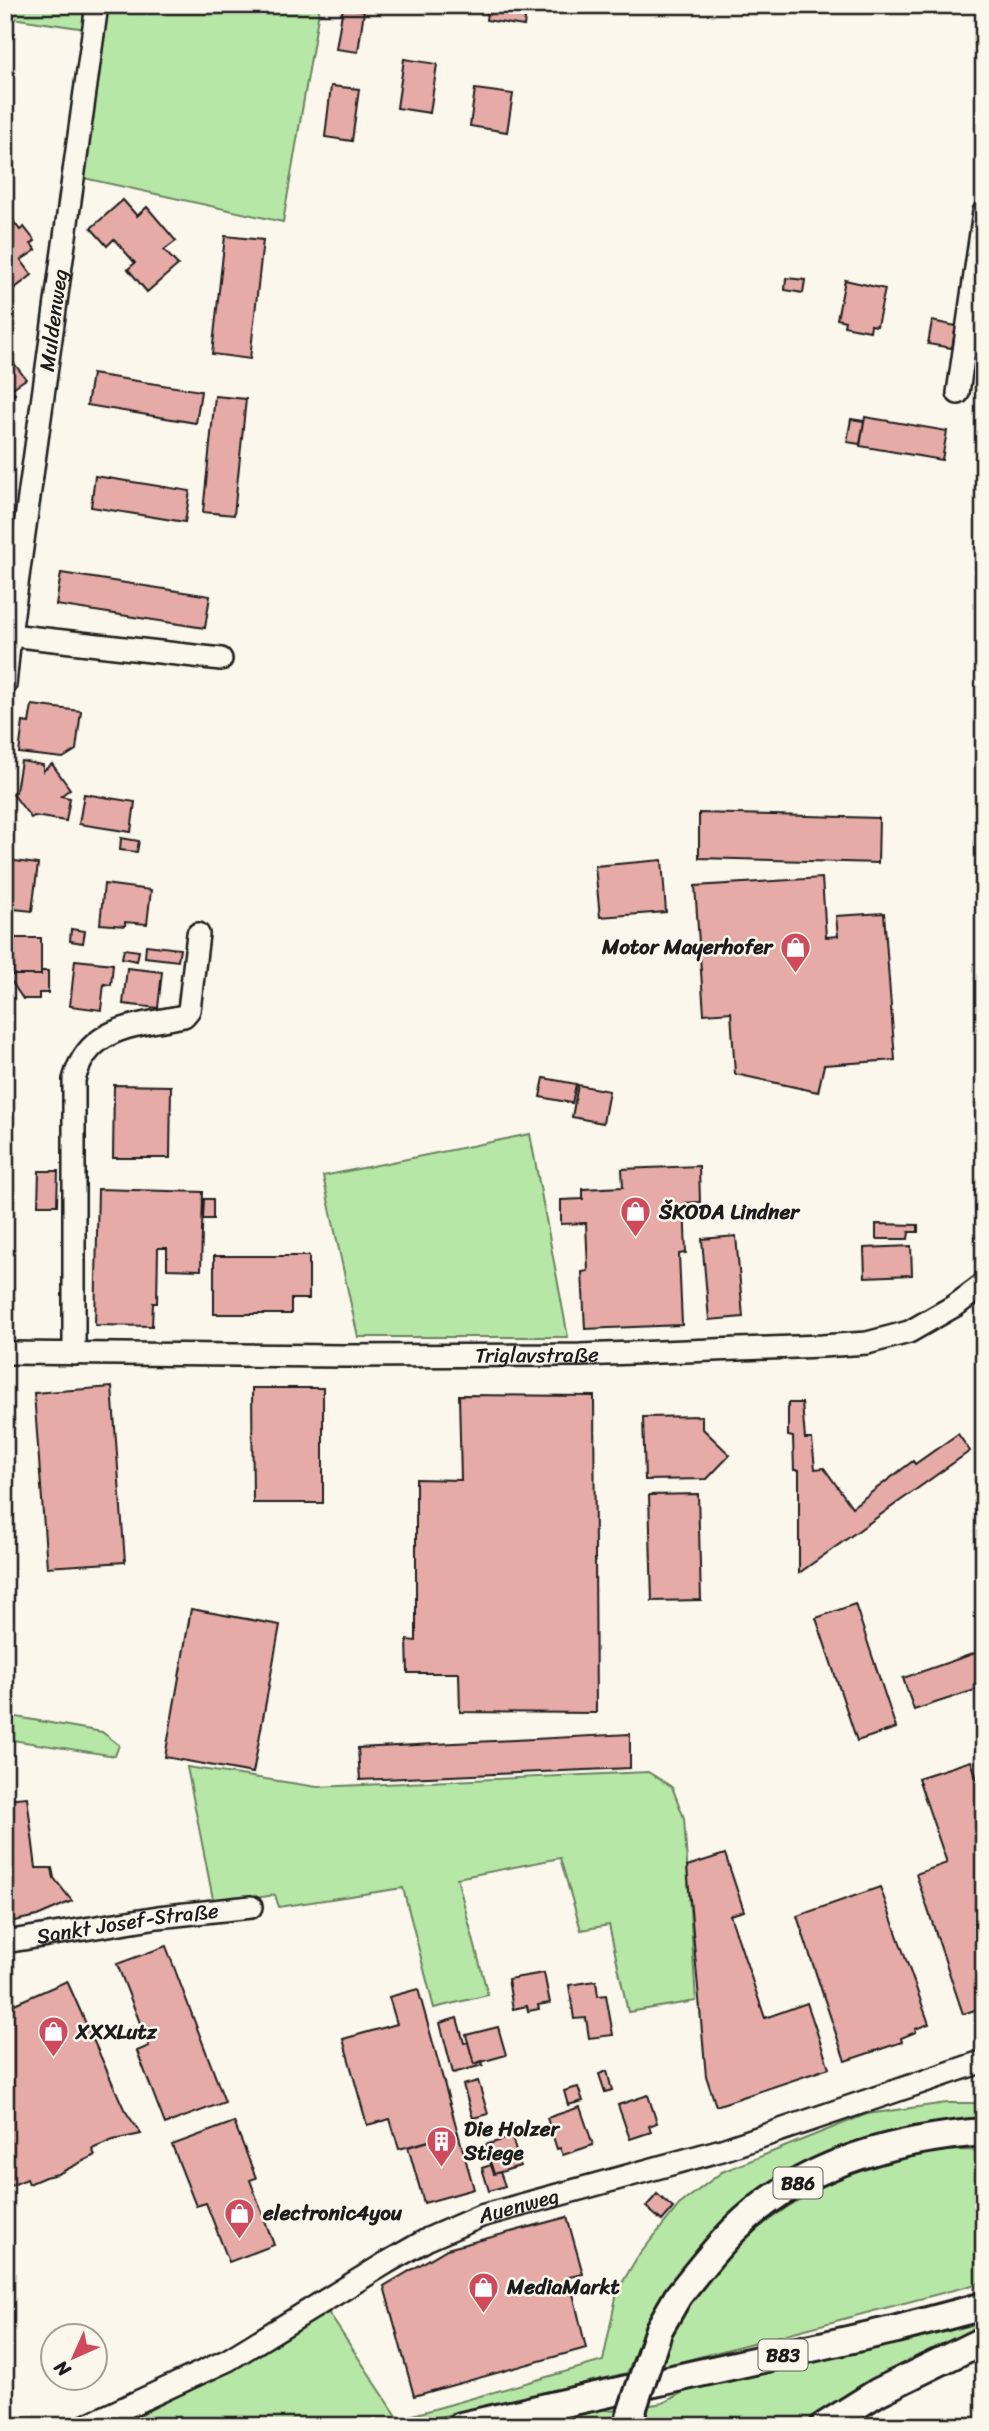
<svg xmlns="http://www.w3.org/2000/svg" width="989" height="2431" viewBox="0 0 989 2431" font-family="Sriracha,sans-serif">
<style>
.green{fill:#b7e7a6;stroke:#6a8261;stroke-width:2}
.building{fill:#e6aba6;stroke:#1c1c1c;stroke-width:2}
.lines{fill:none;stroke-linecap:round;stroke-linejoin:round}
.minor-casing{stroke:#1c1c1c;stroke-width:26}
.major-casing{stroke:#1c1c1c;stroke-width:32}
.minor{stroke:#fbf7ec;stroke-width:21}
.major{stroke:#fbf7ec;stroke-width:26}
.major-bridge-casing{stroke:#1c1c1c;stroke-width:32;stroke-linecap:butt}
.major-bridge{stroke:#fbf7ec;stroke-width:26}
.labels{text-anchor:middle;stroke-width:5;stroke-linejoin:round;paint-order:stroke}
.shield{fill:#fbf7ec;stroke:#5f5e5a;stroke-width:2}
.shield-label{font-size:19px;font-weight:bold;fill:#1c1c1c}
.street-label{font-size:21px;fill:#1c1c1c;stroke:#fbf7ec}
.poi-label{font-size:21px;font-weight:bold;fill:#1c1c1c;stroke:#fbf7ec;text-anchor:start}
</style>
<rect width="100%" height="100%" fill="#fbf7ec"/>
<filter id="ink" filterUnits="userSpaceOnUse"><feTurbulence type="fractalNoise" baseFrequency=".0143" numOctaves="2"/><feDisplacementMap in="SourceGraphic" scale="14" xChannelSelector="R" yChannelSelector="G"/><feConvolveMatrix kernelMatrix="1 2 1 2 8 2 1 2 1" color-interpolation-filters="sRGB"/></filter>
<g filter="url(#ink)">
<path class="green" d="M5,5H90L86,29L5,17Z
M104,5H320L283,222L79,177Z
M530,1134L568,1337H358L323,1176Z
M5,1715L102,1732L119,1745L115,1756L5,1739Z
M187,1767L317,1787L648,1772L672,1787L684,1818L696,2001L628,2012L609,1925L581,1930L560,1858L457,1878L488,1995L434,2008L403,1888L279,1907L275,1895L214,1904Z
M947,2103H984V2122C950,2125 915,2125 883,2134C754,2171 675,2249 627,2373L400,2426H117L219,2376L328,2312L399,2419L603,2361L617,2292L636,2259L679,2205L722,2172L867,2114Z
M964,2150L984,2151V2282L657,2368C670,2339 684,2308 704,2283C757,2217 832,2171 915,2154C931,2151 948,2151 964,2150Z
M984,2321V2329L840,2402L805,2426H640L645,2406L663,2403L685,2391Z
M596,2409L616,2411L612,2426H526Z"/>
<path class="building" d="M488,5H527L524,26L486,20Z
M343,7L364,11L358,52L336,49Z
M404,59L437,64L430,113L397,108Z
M331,86L359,89L352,141L325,137Z
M475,89L513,94L507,132L470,126Z
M123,200L137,216L147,207L176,241L164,250L178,265L147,292L128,269L135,263L114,239L107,246L91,228Z
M5,201L10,207L5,210L20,230L24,227L35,241L31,244L36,250L21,260L32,275L15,288L11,283L5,287Z
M225,236L263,240L250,359L212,354Z
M786,278L805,280L803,293L785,290Z
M845,280L885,289L877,326L871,325L870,331L844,326L845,321L837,319Z
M932,321L956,326L952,348L928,344Z
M6,353L26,379L11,389L15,394L5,401Z
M92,374L201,391L196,423L87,405Z
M215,396L246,399L234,515L203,512Z
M865,417L947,431L942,460L860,446Z
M851,419L864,421L860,444L847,442Z
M95,476L190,491L185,522L91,507Z
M61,573L210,596L205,628L56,605Z
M32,705L81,711L76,750L63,758L19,753L23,722L29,723Z
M21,761L43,765V771L52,764L70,789L61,796L70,798L66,821L34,816L31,818L13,794L16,791Z
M84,794L135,802L131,832L79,824Z
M699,813L879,818L878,863L699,858Z
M121,838L139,841L137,852L120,850Z
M7,860L38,864L32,911L5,908Z
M662,860L666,912L600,917L595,866Z
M822,878L826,937L838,936L836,916L884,913L895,1060L824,1065L818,1092L735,1074L731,1012L704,1014L695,886Z
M104,884L151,890L147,924L125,922V926L100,924Z
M71,929L85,931L83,943L70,941Z
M12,938H41V975H12Z
M146,945L180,949L178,961L145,957Z
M124,949L139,951L137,961L122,958Z
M75,960L113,964L111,985L104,984L101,1010L70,1006Z
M127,968L162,972L158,1008L123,1004Z
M41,971H48V993H39V999H23L9,978L12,975H41Z
M544,1078L576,1084L572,1103L540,1097Z
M114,1085L171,1086L170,1158H113Z
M578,1085L609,1091L603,1123L572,1117Z
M699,1166L700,1202L684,1203L686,1253L679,1254L682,1325L585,1329L582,1272L588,1271L586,1223L561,1224V1200L583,1199V1189L623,1187L622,1169Z
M39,1171H58L57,1205H38Z
M98,1189L203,1192L201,1270L167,1269V1248H158L157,1303H153L152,1326L95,1325Z
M204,1199H213V1219H203Z
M876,1224L918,1225V1232H909L908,1239H876Z
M736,1236L743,1317L709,1320L702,1239Z
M911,1246L912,1275L865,1277L864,1248Z
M214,1256H309V1299H291V1314H214Z
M112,1387L125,1562L47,1567L34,1393Z
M252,1388H323V1503H253Z
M459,1395L594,1396L596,1713L460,1712L459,1673H408L407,1640L416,1641V1479L461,1480Z
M788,1403H802L805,1439H812L815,1469L824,1468L852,1507L913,1461L915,1464L958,1434L970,1451L799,1573V1470H794L793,1437L788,1436Z
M702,1416V1428L730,1455L707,1479L645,1480L643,1417Z
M698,1494L701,1600L652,1601L649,1495Z
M855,1604L896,1728L857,1741L816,1618Z
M191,1609L280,1625L253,1773L165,1757Z
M984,1650V1687L914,1710L903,1678Z
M630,1734V1768L360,1780L358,1748Z
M971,1761L984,1799V2007L963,2014L916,1874L947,1863L918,1778Z
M27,1797L36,1868H52L54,1878L72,1901L37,1916L5,1923V1799Z
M725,1854L744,1911L730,1915L765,2018L807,2003L829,2068L716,2106L706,2076L687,1866Z
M880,1887L929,2024L915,2029L916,2032L901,2038L902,2042L845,2061L797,1916Z
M166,1946L225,2102L165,2124L137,2051L149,2046L117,1964Z
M544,1973L550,2003L538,2005L539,2009L528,2011L527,2006L513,2009L508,1979Z
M67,1981L124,2109L141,2134L113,2140L92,2149L95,2155L58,2174L45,2177L29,2184L27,2179L5,2188V2008Z
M596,1981L598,1996L606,1995L613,2035L589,2038L586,2018L574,2019L569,1985Z
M418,1989L458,2133L399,2149L390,2119L367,2125L343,2039L397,2024L389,1997Z
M457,2018L464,2043L468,2042L474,2064L482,2061L483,2065L453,2073L440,2023Z
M498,2027L506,2055L474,2064L466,2035Z
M607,2071L612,2090L605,2092L599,2074Z
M478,2081L488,2114L473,2118L463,2085Z
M578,2087L583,2101L568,2105L564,2091Z
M648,2095L657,2123L649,2126L651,2132L630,2139L618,2105Z
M580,2107L593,2145L563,2155L560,2148L557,2149L547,2118Z
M234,2122L256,2178L250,2180L274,2245L229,2262L206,2203L196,2206L172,2145Z
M458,2133L474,2189L424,2203L408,2147Z
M512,2137L520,2166L494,2174L485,2145Z
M491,2165L494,2174L500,2172L505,2186L489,2191L482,2168Z
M657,2194L673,2208L662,2221L646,2207Z
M567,2217L583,2274L569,2277L586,2348L414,2396L384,2286L447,2249Z"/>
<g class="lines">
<defs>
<g id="minor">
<path d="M958,393L984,212"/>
<path d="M10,635L221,659"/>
<path id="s1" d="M5,685L10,635C40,425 67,215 97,5"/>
<path id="s2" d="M5,1353L345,1356L580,1355L822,1346L867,1343L909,1332L956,1305L984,1284"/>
<path d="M74,1354V1080C88,1025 137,1026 184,1016L189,1010L198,934"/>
<path id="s3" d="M5,1942L158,1917L251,1907"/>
<path id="s4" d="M85,2426L228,2360L386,2263L428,2239L481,2216L722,2150L984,2061"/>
</g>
<path id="major" d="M678,2296C696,2273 713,2251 734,2230C800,2164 893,2139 984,2132
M461,2426L897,2329L984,2306
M824,2426L878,2392L984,2340"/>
</defs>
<use href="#minor" class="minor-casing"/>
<use href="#major" class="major-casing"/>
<use href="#minor" class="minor"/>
<use href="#major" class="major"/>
<defs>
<path id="major-bridge" d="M627,2426L659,2329L678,2296"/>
</defs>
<use href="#major-bridge" class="major-bridge-casing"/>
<use href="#major-bridge" class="major-bridge"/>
</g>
</g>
<defs>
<symbol id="shop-pin" viewBox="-11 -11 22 30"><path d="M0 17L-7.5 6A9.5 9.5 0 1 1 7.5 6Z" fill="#d1495b" stroke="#fbf7ec"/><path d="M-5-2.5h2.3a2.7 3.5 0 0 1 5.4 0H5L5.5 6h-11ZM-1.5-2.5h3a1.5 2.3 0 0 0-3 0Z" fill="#fff"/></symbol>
<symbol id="building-pin" viewBox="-11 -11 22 30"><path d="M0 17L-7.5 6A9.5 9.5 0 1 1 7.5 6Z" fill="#d1495b" stroke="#fbf7ec"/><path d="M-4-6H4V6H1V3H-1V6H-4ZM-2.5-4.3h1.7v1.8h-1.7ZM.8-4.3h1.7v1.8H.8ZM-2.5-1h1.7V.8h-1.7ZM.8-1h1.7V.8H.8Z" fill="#fff"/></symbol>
</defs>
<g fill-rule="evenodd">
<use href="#shop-pin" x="778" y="930" width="35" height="47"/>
<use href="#shop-pin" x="618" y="1194" width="35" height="47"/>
<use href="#shop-pin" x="36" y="2014" width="35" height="47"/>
<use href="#building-pin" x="424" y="2124" width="35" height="47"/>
<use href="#shop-pin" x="222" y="2196" width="35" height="47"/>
<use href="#shop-pin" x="466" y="2270" width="35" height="47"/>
</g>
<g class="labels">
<g class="shield">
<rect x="773.5" y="2167.5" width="49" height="31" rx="5"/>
<rect x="758.5" y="2339.5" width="49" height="31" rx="5"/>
</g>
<g class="shield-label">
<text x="798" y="2190">B86</text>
<text x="783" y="2362">B83</text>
</g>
<g class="street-label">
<text dy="7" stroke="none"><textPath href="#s1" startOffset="368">Muldenweg</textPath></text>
<text dy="7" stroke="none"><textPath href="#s2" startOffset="532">Triglavstraße</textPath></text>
<text dy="7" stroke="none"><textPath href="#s3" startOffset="124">Sankt Josef-Straße</textPath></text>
<text dy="7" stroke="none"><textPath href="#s4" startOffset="488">Auenweg</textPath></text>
</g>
<g class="poi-label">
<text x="772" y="954" text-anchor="end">Motor Mayerhofer</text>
<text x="659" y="1219">ŠKODA Lindner</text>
<text x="76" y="2039">XXXLutz</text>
<text x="464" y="2136">Die Holzer<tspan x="464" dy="24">Stiege</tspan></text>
<text x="263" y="2220">electronic4you</text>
<text x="507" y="2294">MediaMarkt</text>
</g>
</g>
<rect width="989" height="2431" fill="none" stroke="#fbf7ec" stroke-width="28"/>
<rect x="14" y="14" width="961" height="2403" fill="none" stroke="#1c1c1c" stroke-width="2.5" filter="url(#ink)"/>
<g transform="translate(74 2357) rotate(225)"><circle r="33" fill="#fbf7ec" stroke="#a29f99" stroke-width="2"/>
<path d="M0-5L12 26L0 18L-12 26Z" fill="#d1495b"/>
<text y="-10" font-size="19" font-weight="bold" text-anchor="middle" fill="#1c1c1c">N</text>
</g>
</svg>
